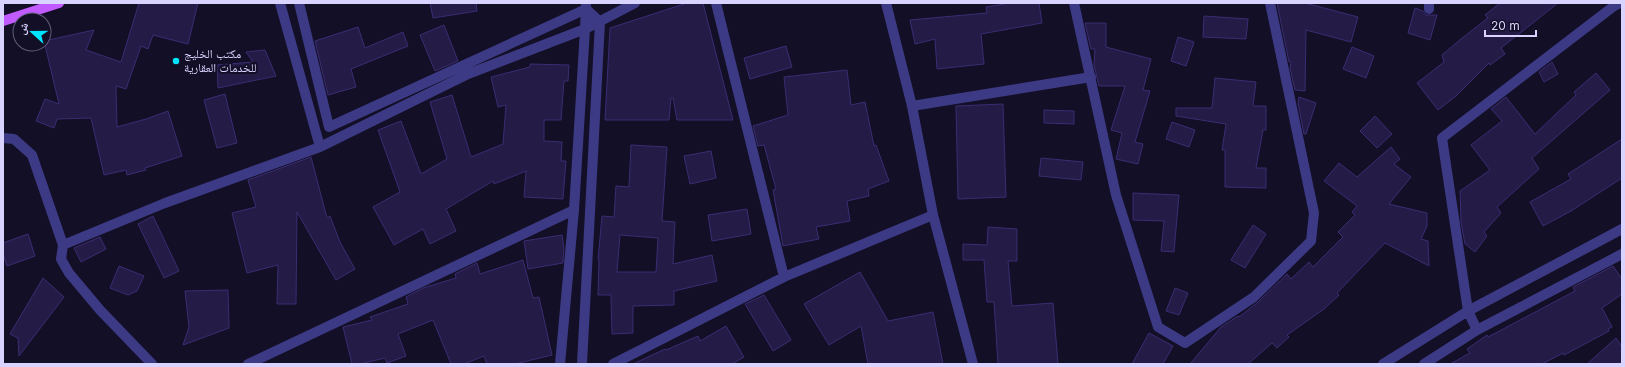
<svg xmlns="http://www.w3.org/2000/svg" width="1625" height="367" viewBox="0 0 1625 367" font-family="Inter,'Noto Naskh Arabic',sans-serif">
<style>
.building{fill:#241b47;stroke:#3b2d73;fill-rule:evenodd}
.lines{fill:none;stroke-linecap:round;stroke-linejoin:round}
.minor{stroke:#3d3a85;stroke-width:10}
.major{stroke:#c25bff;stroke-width:10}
.poi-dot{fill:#00e5ff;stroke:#130f26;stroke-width:1.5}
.labels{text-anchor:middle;stroke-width:4;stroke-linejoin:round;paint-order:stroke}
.poi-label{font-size:12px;fill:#d9d4ff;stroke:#130f26;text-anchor:start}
</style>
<rect width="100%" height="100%" fill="#130f26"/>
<path class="building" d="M139,3H198L188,44L153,35L148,49L141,46L126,89L116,86L117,127L146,119L168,111L182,156L145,168L146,170L127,175L126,170L104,175L91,118L57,119L54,128L36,121L45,99L59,104L44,41L94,30L86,50L121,62Z
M430,3H476L477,11L433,18Z
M687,3H703L733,120H677L673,98H671L669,120H605L610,28Z
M1010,3H1039L1042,23L981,34L984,64L937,69L935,39L915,44L910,20L987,13L986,7Z
M1277,3H1305L1358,17L1351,42L1306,30L1305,91L1295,90L1290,68L1291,62H1289Z
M1500,3H1558L1501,48L1505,54L1490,65L1489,63L1456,96L1438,110L1417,83L1444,62L1442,55L1461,39L1488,18L1485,15Z
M1415,8L1423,11L1426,15H1437L1430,40L1408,33Z
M1204,16L1248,19L1246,39L1203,37Z
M1085,23H1106V47L1151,59L1143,90L1150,91L1135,142L1143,144L1138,164L1116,159L1122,133L1111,130L1125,86H1099L1094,65L1095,49H1091Z
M444,25L458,61L435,71L420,35Z
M358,27L365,48L403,32L408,46L351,69L356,87L328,95L315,41Z
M1178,37L1194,42L1186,66L1171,61Z
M786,46L792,67L750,79L744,58Z
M1352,47L1374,56L1366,78L1343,69Z
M265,50L276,76L218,88L217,65L253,62L246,52Z
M1552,62L1558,74L1544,82L1539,72Z
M530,64L569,65L568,81H564L561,120H544V141L562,142L561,161H566L563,199L524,197L526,171L494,184L493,181L446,209L456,231L430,244L423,229L394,245L373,207L400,192L378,130L401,121L421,174L447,159L430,102L452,95L471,157L503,144L506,105L498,107L491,77L530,67Z
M847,70L851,105L865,102L874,146L876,145L889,181L868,189L869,196L847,201L850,221L816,227L819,239L783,246L773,190L776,189L764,145L758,146L753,126L788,115L784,77Z
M1596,73L1610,90L1532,158L1539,169L1497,207L1501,213L1484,232L1487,236L1475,252L1465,244L1461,222L1460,191L1490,170L1471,145L1502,121L1491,109L1506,97L1535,134L1576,95L1574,92Z
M1215,78L1256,82L1253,106H1266V130H1263L1256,168H1266V188L1225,187V150H1222L1226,124L1176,116V108H1212Z
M225,94L237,143L217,148L204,100Z
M1299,97L1316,103L1306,134H1304L1298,103Z
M1003,104L1006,197L958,199L956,106Z
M1044,110L1074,111V124L1044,123Z
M1375,116L1392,134L1377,148L1360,131Z
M1172,122L1195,130L1189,147L1166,139Z
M1622,139V178L1571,211L1543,226L1530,202L1571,179L1568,174Z
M631,145L667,147L662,221L675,222L673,264L712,255L717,281L674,291V305L633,306V333L612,334L611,295H598L599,260H598L602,216L614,217L616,186L629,187ZM620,235L658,238L656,272H617Z
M1391,147L1400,159L1394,164L1411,177L1389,204L1427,213V226L1421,239L1428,241L1429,266L1385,243L1337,293L1339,295L1324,309L1287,335L1289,337L1277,348L1272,343L1248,364H1190L1221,327L1238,316L1239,317L1258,302L1287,274L1291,279L1309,262L1313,267L1343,237L1338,232L1355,215L1352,212L1357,206L1324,181L1339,163L1357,177Z
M711,151L716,178L690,184L684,156Z
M311,157L327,218L330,216L340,242L355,269L336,280L297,212L296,304H277L278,265L247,273L232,213L256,207L248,180Z
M1041,158L1083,162L1081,180L1039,176Z
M1133,193L1179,195L1174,252L1161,251L1164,221L1133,220Z
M747,209L751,234L712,241L708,215Z
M153,216L179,271L164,278L138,224Z
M1253,225L1266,234L1245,268L1231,260Z
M988,227L1017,229V261H1008L1012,306L1053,303L1058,364H998L994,302H987L984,260H963V244L987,245Z
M28,234L35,256L7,266L3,254V243Z
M562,235L564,248L563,263L528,269L524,241Z
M100,237L106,249L81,262L74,248Z
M523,260L533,298L539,297L552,355L515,364H487L484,356L464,364H451L433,320L398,334L406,356L387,363L385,358L360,364H352L343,327L372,320L370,317L408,304L406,297L423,288L456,278L455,274L477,263L480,274Z
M119,266L144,276L137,291L128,295L110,288Z
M1613,266L1622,279V294L1602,308L1612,327L1608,329L1609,331L1564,355L1563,353L1542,364H1450L1470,353L1467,349L1487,335L1488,337L1575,291L1573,287Z
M860,272L888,321L933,312L943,364H868L861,326L829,345L804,304Z
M43,278L64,297L19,356L18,338L10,334Z
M1175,288L1188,293L1179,315L1166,311Z
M228,290L229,328L183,345L189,327L185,291Z
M764,295L791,340L773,351L745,304Z
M726,326L744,357L732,364H633L665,349L666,350L698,336L700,341Z
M1149,333L1173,346L1163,364H1132Z
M1616,338L1622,347V364H1587Z"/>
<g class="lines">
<path class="minor" d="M280,3L320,147L468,74L585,29L574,210L560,364
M299,3L329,127L586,9L600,22L582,364
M716,3L784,277
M886,3L912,106L933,215L973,364
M1074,3L1116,195L1158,327L1185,343L1254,297L1311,241L1314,213L1270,3
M586,5L585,29L635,3
M1429,9V3
M912,106L1091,77
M3,138L14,139L32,155L63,245
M1477,330L1468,311L1442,138L1614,6L1620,3
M152,364L100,310L69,273L61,259L63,245L165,203L320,147
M248,364L574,210
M613,364L784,277L933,215
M1383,364L1468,311L1622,229
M1424,364L1477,330L1622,254"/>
<path class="major" d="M3,21L59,3"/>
</g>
<circle class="poi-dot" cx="176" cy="61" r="4"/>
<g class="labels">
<g class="poi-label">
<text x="184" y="58">مكتب الخليج<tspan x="184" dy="14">للخدمات العقارية</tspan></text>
</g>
</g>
<rect width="1625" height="367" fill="none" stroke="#d9d4ff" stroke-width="8"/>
<g transform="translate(32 32) rotate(291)"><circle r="19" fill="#130f26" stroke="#625e7d"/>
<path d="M0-3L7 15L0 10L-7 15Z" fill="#00e5ff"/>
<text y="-6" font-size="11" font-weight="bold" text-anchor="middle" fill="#d9d4ff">ش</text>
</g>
<path d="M1485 30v6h51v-6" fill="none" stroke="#d9d4ff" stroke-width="2"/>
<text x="1491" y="30" font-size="12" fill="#d9d4ff" stroke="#130f26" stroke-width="3" paint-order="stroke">20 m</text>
</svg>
